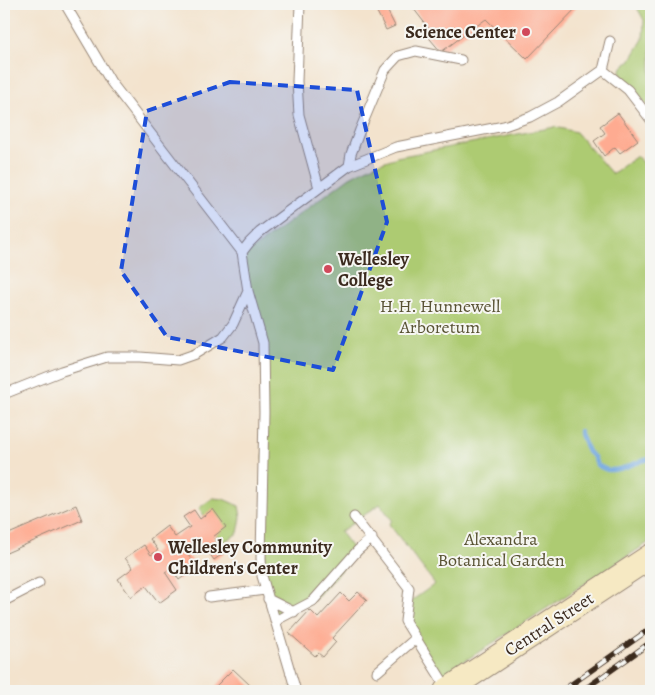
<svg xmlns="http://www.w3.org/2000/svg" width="655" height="695" viewBox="0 0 655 695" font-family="Alegreya,serif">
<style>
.green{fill:#adcb72;stroke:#747a48}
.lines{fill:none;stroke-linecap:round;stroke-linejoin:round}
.stream{stroke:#74a9e1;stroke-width:4.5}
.building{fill:#feab91}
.service-casing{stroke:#978676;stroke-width:11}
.secondary-casing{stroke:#978676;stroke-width:26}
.service{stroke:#fff;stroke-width:9}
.secondary{stroke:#f6e9c3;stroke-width:24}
.rail-casing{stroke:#3b2a1e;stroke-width:5.5}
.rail{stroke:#f6f6f2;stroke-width:4;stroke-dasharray:11;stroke-linecap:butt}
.marked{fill:#1d4ed8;fill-opacity:0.2;stroke:#1d4ed8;stroke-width:4;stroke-dasharray:10 6;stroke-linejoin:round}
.poi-dot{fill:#d1495b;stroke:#f6f6f2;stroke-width:2}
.labels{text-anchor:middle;stroke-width:4;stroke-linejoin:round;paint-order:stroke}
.poi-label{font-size:18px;font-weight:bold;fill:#3b2a1e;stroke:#f6f6f2;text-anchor:start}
.park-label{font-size:18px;fill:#585233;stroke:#f6f6f2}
.street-label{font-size:18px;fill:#3b2a1e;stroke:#f6f6f2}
</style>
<rect width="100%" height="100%" fill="#f6f6f2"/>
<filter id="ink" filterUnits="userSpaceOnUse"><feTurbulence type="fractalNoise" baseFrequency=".02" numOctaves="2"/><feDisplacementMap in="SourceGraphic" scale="10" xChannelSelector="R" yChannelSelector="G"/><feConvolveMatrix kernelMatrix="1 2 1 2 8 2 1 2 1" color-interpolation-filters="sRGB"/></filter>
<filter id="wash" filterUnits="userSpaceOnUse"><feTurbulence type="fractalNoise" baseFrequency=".0096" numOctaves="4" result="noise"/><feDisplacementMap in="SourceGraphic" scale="20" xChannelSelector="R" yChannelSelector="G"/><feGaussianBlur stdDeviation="1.12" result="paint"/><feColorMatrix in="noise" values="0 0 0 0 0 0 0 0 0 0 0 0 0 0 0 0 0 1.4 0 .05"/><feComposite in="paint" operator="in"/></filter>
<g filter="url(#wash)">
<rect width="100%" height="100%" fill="#f3e3cd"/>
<path class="green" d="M635,4H651V110L620,73L622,67L630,61L643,39L644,20Z
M555,127L576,132L612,174L637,156L651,174V541L440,677L405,621L407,604L435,584L389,524L392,520L380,504L340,532L356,553L313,601L274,617L265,590L263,343L242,257L350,177L374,165L397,157Z
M213,498L223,499L239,506L241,517L238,533L222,543L199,508Z"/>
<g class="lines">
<path class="stream" d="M580,431L588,452L594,457L597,465C601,467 607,471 612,470C626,470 637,460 651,459"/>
</g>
<g id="blocks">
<path class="building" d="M373,4H384L395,26L386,30Z
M410,4H580L527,59L486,19L441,52L425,33L430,30Z
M618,113L638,140L620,153L615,147L604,156L594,141L605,133L600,126Z
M76,505L82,520L4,554V536Z
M213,509L226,527L213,537L225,552L214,560L203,545L188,555L197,567L191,571L179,580L171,568L165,572L177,590L159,603L146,586L131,597L118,579L133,568L125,558L144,545L151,555L158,550L150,539L167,526L175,537L190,527L183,517L194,510L200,519Z
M358,592L367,600L332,638L336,642L323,657L318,653L315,656L289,633L310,610L318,618L341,593L349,601Z
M233,669L251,686L247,691H211Z"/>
</g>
</g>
<g filter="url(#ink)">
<use href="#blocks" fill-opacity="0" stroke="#978676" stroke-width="1"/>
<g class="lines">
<defs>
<path id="service" d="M65,4L111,82L242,252L248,291L263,343L264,412L261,558L262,576L296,691
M300,4L297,81L299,115L319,188
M603,70L610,41
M349,166L351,154L360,130L385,70L398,56L416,51L461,60
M242,252L249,243L260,232L349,166L396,147L504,126L530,117L558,102L603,70L628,90L651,120
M4,394L62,371L107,357H140L178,360L195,354L223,337L233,324L248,291
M354,517L409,588L405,621L448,690
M209,597L265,590
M268,599L294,612
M4,601L39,583
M275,621L313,601L358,550L372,538
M377,672L416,638"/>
<path id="secondary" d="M446,691L651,556"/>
</defs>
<use href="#service" class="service-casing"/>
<use href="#secondary" class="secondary-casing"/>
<use href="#service" class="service"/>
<use href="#secondary" class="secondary"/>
<defs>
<path id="rail" d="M562,691L651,628
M582,691L651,642"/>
</defs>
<use href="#rail" class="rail-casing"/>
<use href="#rail" class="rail"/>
</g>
</g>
<path class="marked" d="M230,82L357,90L387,222L333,370L167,337L121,271L147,111Z"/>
<g class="poi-dot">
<circle cx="526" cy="32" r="5"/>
<circle cx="328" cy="269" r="5"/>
<circle cx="158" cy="557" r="5"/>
</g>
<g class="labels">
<g class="poi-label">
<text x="516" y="38" text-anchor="end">Science Center</text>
<text x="338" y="265">Wellesley<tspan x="338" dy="21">College</tspan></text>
<text x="168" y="553">Wellesley Community<tspan x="168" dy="21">Children's Center</tspan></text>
</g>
<g class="park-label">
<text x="440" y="312">H.H. Hunnewell<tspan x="440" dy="21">Arboretum</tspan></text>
<text x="501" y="545">Alexandra<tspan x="501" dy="21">Botanical Garden</tspan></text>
</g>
<g class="street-label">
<text transform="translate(549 624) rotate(-33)" y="6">Central Street</text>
</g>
</g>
<rect width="655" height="695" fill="none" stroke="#f6f6f2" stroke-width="20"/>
</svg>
